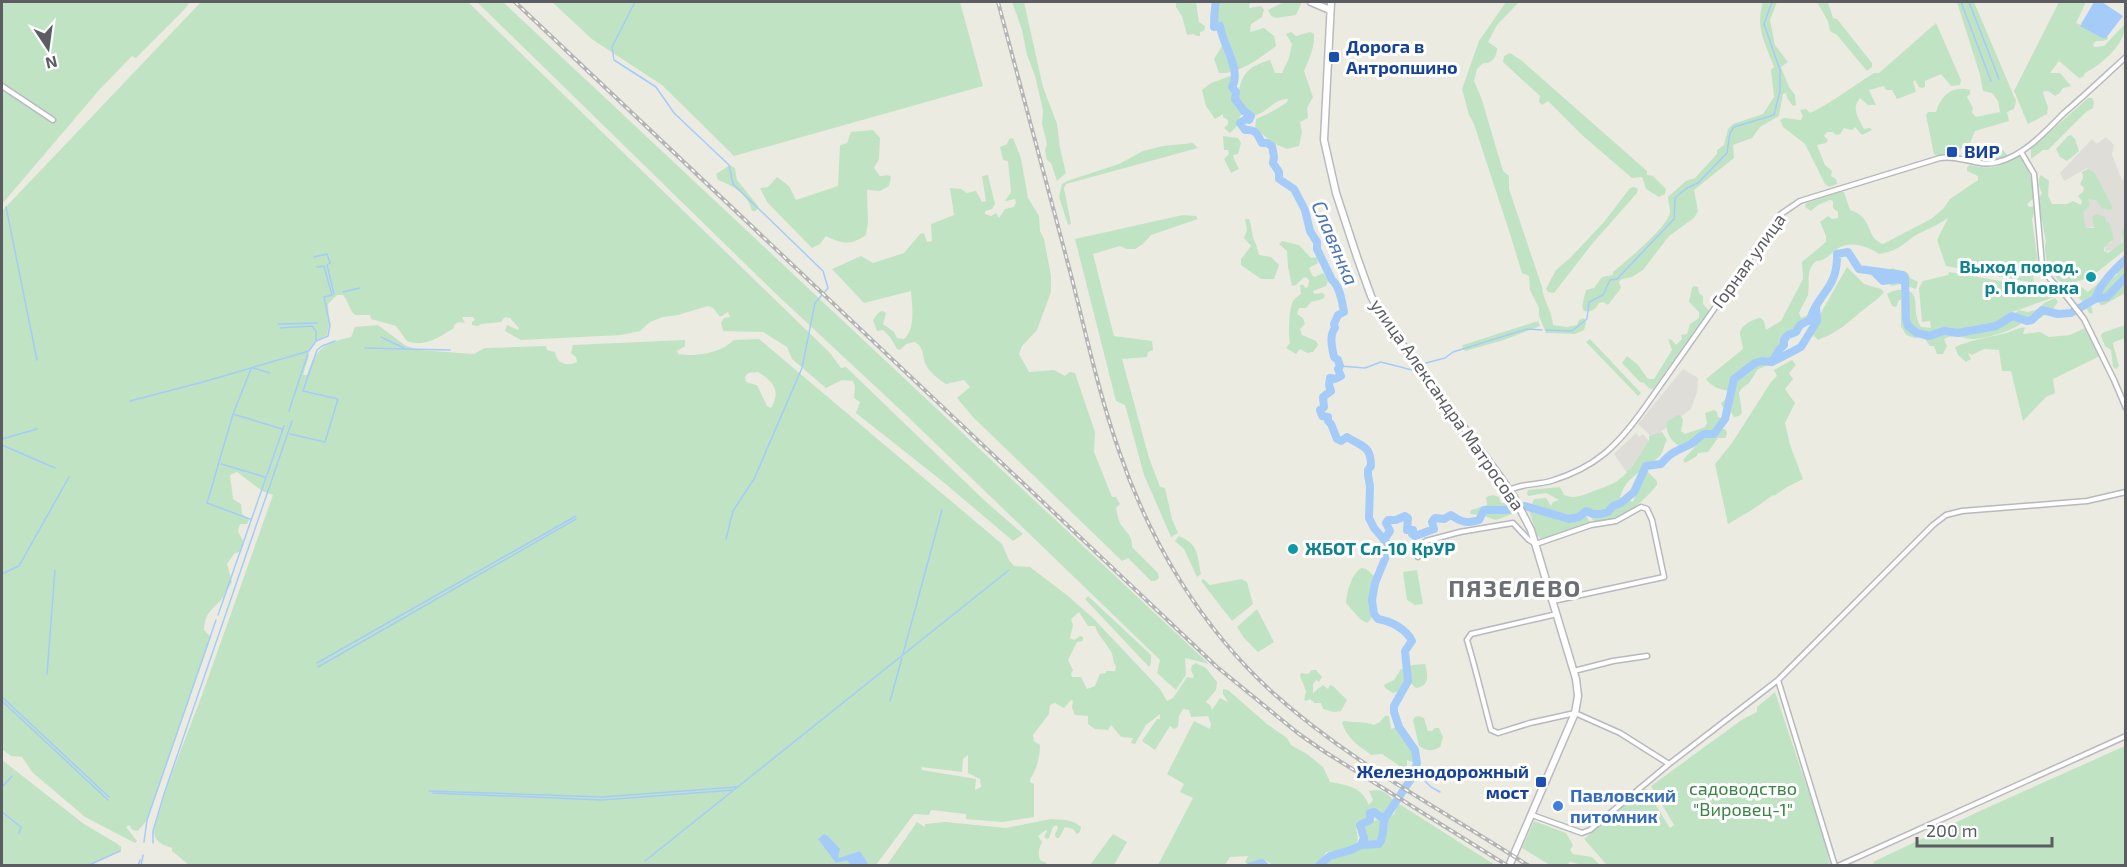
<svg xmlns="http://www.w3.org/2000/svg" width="2127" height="867" viewBox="0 0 2127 867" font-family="'Exo 2',sans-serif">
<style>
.industrial{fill:#deddd7}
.green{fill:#c0e3c4;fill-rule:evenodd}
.water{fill:#a5ccf9}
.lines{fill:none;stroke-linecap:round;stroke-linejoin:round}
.stream{stroke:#a5ccf9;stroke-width:1.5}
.river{stroke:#a5ccf9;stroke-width:8}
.street-casing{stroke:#b8b9be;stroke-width:7}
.secondary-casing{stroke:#b8bac0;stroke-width:9}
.street{stroke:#fff;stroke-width:4}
.secondary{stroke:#fff;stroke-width:6}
.rail-casing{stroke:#b3b4b4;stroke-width:4}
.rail{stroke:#fff;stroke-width:1.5;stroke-dasharray:4.5;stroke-linecap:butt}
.transit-dot{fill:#1a4fb4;stroke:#fff;stroke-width:2}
.culture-dot{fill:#0f9aa8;stroke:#fff;stroke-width:2}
.shop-dot{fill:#3f7fe0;stroke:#fff;stroke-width:2}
.labels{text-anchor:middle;stroke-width:6;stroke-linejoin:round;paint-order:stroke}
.transit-label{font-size:18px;font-weight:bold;fill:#164399;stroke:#fff;text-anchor:start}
.street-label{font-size:18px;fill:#5b5d62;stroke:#fff}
.culture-label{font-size:18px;font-weight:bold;fill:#0d838f;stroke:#fff;text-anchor:end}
.park-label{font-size:18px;fill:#3a8245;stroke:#fff}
.shop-label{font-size:18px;font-weight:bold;fill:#366cbe;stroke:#fff;text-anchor:start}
.water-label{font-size:20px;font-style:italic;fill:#4a75bb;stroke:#fff}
.district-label{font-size:24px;font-weight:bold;letter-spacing:1.5px;fill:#6c6f74;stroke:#fff}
</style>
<rect width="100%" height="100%" fill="#ecebe2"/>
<path class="industrial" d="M2106,137L2114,145L2112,155L2122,180L2126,178L2125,225L2122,242L2116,248L2106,252L2104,246L2112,242L2108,224L2086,228L2082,208L2097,185L2087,168L2064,181L2060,173L2092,139L2097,144Z
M1683,369L1698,378L1697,392L1691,409L1653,438L1638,424Z
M1636,433L1639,437L1643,434L1650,442L1627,473L1614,454Z"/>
<path class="green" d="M2,2H190L184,10L136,58L132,56L100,89L2,204Z
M201,2H468L830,353L841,368L846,367L985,501L1023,534L1013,541L942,481L856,413L860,402L854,398L855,386L853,381L842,380L826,388L792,359L787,347L763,332L723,331L721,323L724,318L730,317L728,312L720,317L713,308L708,306L678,315L663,317L650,322L640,331L621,335L521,340L505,331L507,325L518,330L519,328L510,318L505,317L501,322L481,324L478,326L472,325V322L475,320L473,317H462L465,323L459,322L454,325V328C439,337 425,348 407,341L396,326L371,319L370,315H355C349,310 349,302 343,295H337L328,304L329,325L327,335L315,341L308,352L309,356L303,375H307C315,349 324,343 351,337L355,327L378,325L406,346L419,350L474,354L485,348L546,346L547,350L555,352C557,364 567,367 577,362L576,357L571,353L573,345L685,340V346L677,351L678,354C696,357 721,353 734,340L759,339L1002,544L1009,560L1014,566L1030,567L1068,596L1093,618L1160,689L1167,701L1173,698L1187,677L1192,678L1194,677L1191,670L1192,665L1196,663L1206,668L1217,682L1216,690L1206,702L1210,705L1212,710L1220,698L1228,702L1223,694V689L1228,690L1267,724L1287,738L1291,745L1307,754L1323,767L1330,782C1349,786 1361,786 1369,805L1373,800L1369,791C1381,789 1385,791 1393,800L1385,815H1378L1371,809L1368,810L1367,814L1370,817L1356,829C1364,854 1343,849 1326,852L1322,859L1312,865H1273L1265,860L1248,865L1245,862L1248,856L1230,857L1225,865H1158L1193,798L1180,792L1184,784L1167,774L1194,721L1210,729L1211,724L1208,716L1191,717L1189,710L1183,709L1179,716L1178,727L1174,729L1170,726L1155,750L1142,741L1157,719H1160V714L1146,725L1135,744L1131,743L1133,738L1121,737L1111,725L1108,730L1095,729L1088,724V716L1075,715L1072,708L1073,701L1071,700L1064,708L1055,703L1050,705L1049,714L1033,735L1034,741L1040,745C1040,756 1037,770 1030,779V782L1034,784V817L1002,822L966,819V814L931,810L929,815L914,814L876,865H869L860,851L838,858V853L829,837L836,863L847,859L850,865H189L172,851V848C163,845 154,842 154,830L167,786L202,695L273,495L262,491L237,472L230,475L233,499L241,504L242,514L249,520L247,524H240L238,531L244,543L241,551L234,554L227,564L232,582C228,588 225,595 221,600C210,612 205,613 204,630L211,637L147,820L138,831L133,830L129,825L126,827L137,841L135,843L85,817L32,772L22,757L11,756L2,749V211ZM758,372C774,382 781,391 771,408L767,406L757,385L746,382L745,377L748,373ZM1079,612L1088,626H1095C1098,636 1106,642 1111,652C1114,657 1112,661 1116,666L1115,671H1106V673L1100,674L1095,686L1087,689L1081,677H1072L1071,674L1073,670L1068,660L1077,642L1083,641V637L1080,636L1074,640L1070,638L1073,625L1071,619ZM968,755V773L980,779L981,787L975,790L976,779L922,770L921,767L962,772L963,759Z
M477,2H503L1209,664L1185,658L1186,675L1176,690L1157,673L1160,660L907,416L775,293Z
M552,2H960L983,86L734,156L662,85L593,40Z
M1012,2H1024L1043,87L1057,124L1060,148L1066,173L1057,181L1051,163L1047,160L1045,150L1047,144L1042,124L1043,110L1035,76L1027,55L1022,30Z
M1176,2H1196L1199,22L1205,26L1204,31L1200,32V36H1197L1193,34L1187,35L1182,16L1176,7Z
M1216,2H1252H1250L1249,8L1261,6L1264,10L1262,17L1251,24L1250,32L1264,28L1274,36L1276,46C1262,57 1238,75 1219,73L1214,59L1222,46L1226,43L1218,29L1212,25L1210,16Z
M1284,2H1302L1296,15L1276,18L1271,16L1268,10Z
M1506,2H1519L1497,25L1488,42L1497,48C1497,57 1491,65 1483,63L1477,69L1474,81L1481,97L1503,171L1509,176V189L1542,287C1543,300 1552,311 1553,325L1567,327L1577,325L1579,320L1584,318L1586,323L1584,330L1575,334L1546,333L1539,316V308L1530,290L1529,276L1522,273L1511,237L1474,124L1469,115L1462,89L1479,41Z
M1763,2H1777L1770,20L1775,45L1788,62L1781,67L1789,87L1795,95L1796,105L1793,106L1787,98L1786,93L1783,94L1779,116L1760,127L1752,138L1733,145L1734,158L1694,190L1698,211L1694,218L1669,236L1643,270L1632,277L1622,279L1619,282L1621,288L1608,305L1603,302L1599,303C1595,310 1592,312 1584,311L1582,306L1586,290L1594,288L1602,277L1613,275V272C1624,263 1669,226 1670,212C1670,207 1668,202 1668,197L1686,181L1695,178L1717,154V150L1724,145L1728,129L1733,124L1763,114L1774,97L1771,70L1774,67C1765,42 1755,29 1763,2Z
M1817,2H1828L1833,18L1837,19L1872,63V67L1867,71L1837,35L1830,31L1828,21Z
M1957,2H1974L2016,101L2014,109L2007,112L2009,121L1975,131L1970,143L1962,148L1937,156L1934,154L1926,115L1928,112H1936C1941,95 1952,85 1970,90V94L1967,97L1973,108L1972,113L1976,117L2000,112L1998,101L1992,93L1983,91L1980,75Z
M2059,2H2086L2076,23L2107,36L2108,39L2103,41H2096L2093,44L2094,47L2104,46L2123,26L2125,25C2125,45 2101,65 2085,73L2083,77L2079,78L2059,61L2050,73H2060L2071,86L2063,88L2060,93L2055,96L2048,91H2044L2043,93L2048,107L2047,114L2028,124L2014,91Z
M1936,23L1961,80L1960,85L1951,86L1941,74L1925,81V87L1922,88L1919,87L1915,80L1913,82L1916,92L1897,99L1892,90H1886L1884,86L1869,90L1876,105H1868L1860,98C1851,109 1858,117 1864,129L1870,128L1872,130L1862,135L1855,127L1852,130L1844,128L1840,134L1836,135L1833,132H1827L1824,136L1828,140L1826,143L1817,145L1825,165L1832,171L1831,176L1836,179L1837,184L1829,187L1825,184L1805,144L1783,127L1780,120L1784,118L1801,120L1803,116L1800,110L1806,109L1810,113C1833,102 1853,86 1874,73H1879Z
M1291,32L1296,36L1310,32L1314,34C1315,47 1309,59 1304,71L1313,97L1307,108L1308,118L1300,122L1302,132L1299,146L1287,149L1273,143L1255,128L1256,119C1267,115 1277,109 1287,102L1288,99C1275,98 1267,113 1253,116L1247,112L1240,116L1237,126L1230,133L1224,128L1228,124V120L1223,117V114L1215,119L1206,106L1202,90L1211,83L1230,76L1234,79V96H1238C1242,72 1248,67 1270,60L1275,73H1282L1289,58L1292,44L1286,34Z
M1510,53L1521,60L1647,171V175L1653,176L1666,189L1665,194L1659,197L1646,189L1642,177L1632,178L1582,135L1548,101L1542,105L1539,102L1540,96L1503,62L1504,56Z
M2088,98H2092L2094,102L2093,108L2086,112L2048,150H2043L2031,159V149Z
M873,130L880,138L879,159L874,168L880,176L888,175L891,177L889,186L880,191L867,190L868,222L866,235C850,246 842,244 826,236L820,244L812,248L767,202L760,188L768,187L777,177L789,186L796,200L838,186L840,145L847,143L851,132Z
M2071,135L2075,139L2079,151L2067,161L2060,157L2056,149L2068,136Z
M1223,136L1238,138L1241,143L1238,154L1233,155L1234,159L1239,169L1231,173L1224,159L1229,154L1228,150H1224Z
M1013,138L1021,158L1028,198L1039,216L1040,231L1044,239L1051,276V292L1037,330L1022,346L1019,354L1029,372L1054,370L1065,376L1070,372L1075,373L1095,432L1094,452L1112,497H1116L1120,504L1116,508C1117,512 1118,519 1120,523C1125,532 1133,535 1132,547L1158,573L1159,578L1155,581H1151L1128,558L1122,561L973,417L957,398L970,387L964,380L946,384C938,379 929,372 925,363C922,353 924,348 915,342L906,344L900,350L897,349L890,337L883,330L877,331L873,320L878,313L882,311L886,313L883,324L894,332L897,338L904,339C916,329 912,306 911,291L864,303L832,269L861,256L873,263L904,253L920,234L924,233L927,242L932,241L931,224L954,215L950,188L961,189L967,193L976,191L982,202L986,201L982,176L988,175L995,204L992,209L985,211V214L991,216L996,213L999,218L1005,209L1014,207L1016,203L1015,199L1005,201L1011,192L1008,161L1003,160L1000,147L1007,144L1009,139Z
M1193,143L1198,148L1066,184L1064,188L1071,224L1068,225L1059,197L1062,184L1067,181L1119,164L1143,151L1163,146Z
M1975,147L1984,153L1993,147L2003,150L2008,156C1993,162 1979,163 1965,154V151Z
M2019,156L2023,159L2035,187L2033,199L2027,204L2029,207L2035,206L2036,208L2032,219L2038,264L2032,265L2034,283L1946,266L1937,240L1948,218C1937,226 1924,230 1913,237C1900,247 1896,251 1879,254C1867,246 1850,240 1837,249C1830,254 1825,261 1816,261C1805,270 1810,283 1808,295C1806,301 1801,307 1799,313L1801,318L1810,314L1812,320L1793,330L1785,337L1769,365L1758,369L1749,383L1741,389L1739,393L1742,413L1739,416L1734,417L1729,409L1722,406L1721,403L1731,395L1730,391C1721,390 1711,387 1706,379L1743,349C1743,345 1740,337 1740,333C1741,325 1755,318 1761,318L1764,321L1766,330L1781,321L1803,279L1802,262L1826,242V236L1820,222L1828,216L1832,219L1838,218V212L1833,208V201L1830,200L1818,205L1811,211L1805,207L1806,203L1840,192H1844L1850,210C1875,218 1864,237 1883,244L1931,219L1943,209L1950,199L1978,180V176L1967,171V167L1970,165C1992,170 2000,167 2019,156Z
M730,165L735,168L737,180L758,206L756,211H752C748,194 732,185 718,180L716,174Z
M2088,169L2094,172L2112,206V209L2109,210L2102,208L2096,200L2088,199L2090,205L2083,212L2086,228H2094L2092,217L2096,214L2105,217L2106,222H2109L2114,239L2104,247V251L2108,253L2123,242L2122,231L2125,227V250L2091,277L2065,285L2057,279L2046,263C2047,256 2043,249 2046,242L2038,200L2042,193C2039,188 2037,180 2041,175L2049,181L2048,195L2052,204H2067L2073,201L2081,205L2082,201L2078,196L2083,192L2084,188L2080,184L2083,178L2082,172Z
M1634,187L1638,189L1637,193L1592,244L1554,293L1548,292L1546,289L1556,270L1570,258L1604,222L1630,188Z
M1183,215L1196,216L1198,219L1151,235L1143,244L1135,249H1127L1120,246L1093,254L1114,336L1152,341L1153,350L1148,352L1147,357L1122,359L1149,458L1160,487L1165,488L1172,519L1178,533L1171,537L1144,475L1125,405L1116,401L1075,239Z
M1245,219H1249C1252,226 1251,233 1254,240C1256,245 1258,249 1259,255L1271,257L1279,265L1274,279H1261L1241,265V259L1251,246L1244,238L1247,230Z
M1282,241L1299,245L1311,258L1317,257L1318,263L1309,268L1312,275L1315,277L1323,273L1325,275L1328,281L1326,286L1313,291L1314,294L1323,293L1325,296L1323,299L1311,302L1306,308H1299L1297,314L1303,318L1305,324L1300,329L1302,335L1316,341L1318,345L1313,352L1307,353L1300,349L1296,354L1286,348L1290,343C1288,335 1289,308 1293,301C1295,298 1298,296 1301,294L1300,285H1304L1305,288L1308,287L1309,280L1306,277L1303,278L1296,285L1292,286L1288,267L1287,251L1279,244Z
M2125,261V293L2104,305H2100L2098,298H2096L2091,305L2093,313H2089L2084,303L2075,294V288L2079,285L2088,292L2102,280L2107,282L2117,275V269Z
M1847,267L1864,284L1881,289L1884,292C1878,300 1870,304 1862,311C1845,325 1840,331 1818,340L1810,332Z
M1892,268L1908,273L1910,278L1918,282L1916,289L1900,284L1892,286L1885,280L1877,278L1878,274L1886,272Z
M1949,272L2035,287L2051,282L2058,288L2057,296L2010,313L2014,314L2019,310L2028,312L2039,309L2044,303L2055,298L2058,302L2052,310H2047C2042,320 2037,321 2025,319C2021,329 1985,339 1973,339C1962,339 1955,333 1944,339L1947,346L1943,354H1937L1934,346H1930L1923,336L1915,338L1906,335L1901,326V300H1899L1896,307L1892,306L1887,294C1894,289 1913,286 1915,299C1916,309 1915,318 1921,327L1931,328L1930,321L1922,322L1919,288L1923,281L1948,275Z
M1694,286L1698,287L1699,293L1703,296V304L1709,311L1653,389H1650L1644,383L1640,382L1622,363L1627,356L1638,365L1648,379H1654L1672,350L1668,339L1672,340L1676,345L1682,339L1681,335L1687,334L1690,324L1699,318V312L1689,302L1692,288Z
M1538,321L1540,326L1504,340L1465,351L1462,347L1463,345Z
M2125,325V338L2114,342L2113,344L2119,366L2116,369L2113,367L2111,350L2105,346L2101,336L2102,333Z
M2025,327L2023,334L2040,332L2049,337L2070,335L2087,327L2100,356L2053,379L2055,393L2046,397L2023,421L2011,371H2002L1999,350L1984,349L1972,355L1968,353L1971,359L1966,362L1958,355L1955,347C1971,340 1986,338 2002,334C2010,333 2016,328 2025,327Z
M1590,339L1641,393L1638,396L1586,342Z
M1792,360L1796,365L1789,373L1793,379L1785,389L1795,403L1785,423L1790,445L1803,479L1787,487L1774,496L1773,495L1752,510L1728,524L1715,464L1732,443L1771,382L1777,376L1774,370Z
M1714,410L1717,412L1718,417L1721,418V428L1726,430L1727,434L1725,438H1718L1708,452L1698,453L1697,456L1685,463L1683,460L1695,447V445L1686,449C1674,445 1665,436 1667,422L1677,415L1681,416L1683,420L1681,431L1685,434L1705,427L1707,423L1705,413Z
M1662,432L1667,440C1663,446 1664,452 1659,457C1645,469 1620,480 1620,502L1623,503L1628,500L1633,502L1644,472H1648L1657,481V485C1638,507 1625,518 1595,522L1592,519L1593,511L1585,510L1575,518L1580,519L1586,515L1590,522L1554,538L1541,539L1537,535L1528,508L1529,505L1532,504L1534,499L1546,498L1551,506L1553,502L1559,500L1546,493L1528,496L1527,493L1528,490L1560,487L1564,495C1574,499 1581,496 1591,492C1599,489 1609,486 1617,481C1630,473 1640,454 1649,441V436Z
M1493,495L1499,497L1501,503H1509L1512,505V514L1496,520L1481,515L1470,514L1471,510L1487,505L1486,497Z
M1179,536C1199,544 1197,555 1201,574L1197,577L1184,549L1175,541Z
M1361,568L1366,569L1374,576L1370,598L1371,619L1367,623L1360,619L1346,603C1347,591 1351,575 1361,568Z
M1417,570L1423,604L1415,605L1407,600L1403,572Z
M1203,579L1210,585L1241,579L1247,582L1253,604L1232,621L1201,581Z
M1088,596L1151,655V663L1149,667L1085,599Z
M1257,609L1274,642L1258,652L1244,638L1237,627Z
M1425,664C1428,675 1430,686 1416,688L1409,681H1403L1398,691L1393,693L1385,688L1384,685L1394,680L1401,669H1407L1412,665Z
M1312,670H1316L1322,677L1319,682L1316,680L1313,684V693L1323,685L1328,689L1330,685L1333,686L1347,700L1341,711L1334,712L1323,709L1321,703H1314L1310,699L1306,701L1304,700L1306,691L1300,676L1301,673L1308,674Z
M1775,692L1823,835L1830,865H1607L1584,839L1645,788L1670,828L1674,825L1651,786L1743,719L1757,712V707Z
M1385,716H1389L1391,729L1396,727L1416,756L1415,763L1407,760V768L1404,769L1382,754L1371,755C1358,745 1346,738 1342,722L1345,721C1355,723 1365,721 1374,725L1380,722Z
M1419,716L1424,718L1428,731H1432L1435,728H1439L1443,737L1440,747C1431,752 1427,751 1419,746L1413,720L1415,717Z
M2125,746V865L1875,866L1873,862L1982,810Z
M2,760L84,824L116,843L121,847V851L90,865H2Z
M1397,804L1401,805L1495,865H1321L1335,856L1347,854L1361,848L1364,841L1363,826L1376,820L1384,821L1395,813Z
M1051,819C1062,820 1073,819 1081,827L1080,832L1077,834L1073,829L1065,827L1059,838H1056L1055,834L1058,828L1057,825L1053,827L1049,838L1047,839L1044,837L1047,831L1046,830L1038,836L1042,842C1039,849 1037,854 1041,861L1045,862L1048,865H887L917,822L925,827V824L945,822L1006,828Z
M1534,821L1566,833L1573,845L1570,850L1573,854L1592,857L1600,865H1583L1570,862L1567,865H1550L1522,848Z
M1113,834L1127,842L1114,865H1090Z"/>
<path class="water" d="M2094,2H2102L2123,16L2106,38H2102L2080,26Z
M824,834L829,837L840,849L838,858L860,851L869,865H850L847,860L836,863L818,839Z"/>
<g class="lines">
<path class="stream" d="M635,2L612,47L614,60L656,87L674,113L729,165L733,184L823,271L828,288L815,303L802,368L754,479L733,511L726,539
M1961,2L1991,81
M1969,2L1999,79
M6,207L37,360
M314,257L327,254L330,263L327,265L334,294
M343,292L360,288
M278,324L317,323
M280,328L312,326L316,331V340
M1546,330L1572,331L1587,319L1589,302L1603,295L1610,280L1617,279L1674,219L1675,198L1687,188L1698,183L1727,153L1730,133L1734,127L1774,115L1780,91V70L1764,24L1772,2
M381,337L404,348
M365,348L450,350
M1426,363L1445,358L1453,352L1527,329L1542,330
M1340,366L1365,368L1381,362L1412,370
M253,368L270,373
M130,401L203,382L309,351L316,341L328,336L330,325L324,297L332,295L324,266L317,267
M289,411L308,353
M233,414L282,429
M290,434L325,442L338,399L303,391L317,350L322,346L335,341
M2,439L37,429
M2,445L55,468
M221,464L265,477
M250,519L207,503L233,414L251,369
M2,574L19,566L69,477
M218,615L284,426
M903,654L942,510
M317,663L576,516
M318,667L576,519
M47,674L55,570
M2,697L109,797
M2,701L108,800
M890,701L902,658
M1413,774H1418L1431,787L1440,792
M2,787L12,776
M429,791L602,797L737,787
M433,793L602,800L734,790
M2,812L21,827L19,833
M144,842L147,820L216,620
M153,843V831L164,794L292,421
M645,861L1009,570
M87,866L120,851
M138,866L140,860
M141,866L143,855"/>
<path class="river" d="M1216,2C1215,3 1214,23 1214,27L1220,26C1222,44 1242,69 1232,87L1236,92L1235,99L1244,111L1251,116L1249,120L1246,119L1240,123L1245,130C1256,129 1257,134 1262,143H1267L1272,146L1274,157L1273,163L1279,172V179L1294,189L1305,210L1310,231L1317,242V249L1332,280C1340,286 1342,302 1344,312L1338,315L1334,324L1335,328C1329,335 1332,348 1334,357L1338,360L1340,366L1338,369L1341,376L1335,379L1330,378L1329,385L1331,391L1323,397L1324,407L1320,410L1322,416L1328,417V421L1331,424L1337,439L1341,441L1347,437C1362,447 1371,445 1371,466L1368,470V475L1370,486L1369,518L1374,528L1387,543L1389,549L1375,583L1372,600L1374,614L1378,619C1391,621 1406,629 1412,641L1405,651L1408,681L1394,706V712L1399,727L1415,750L1417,763L1411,779L1387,815L1382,818L1374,812L1370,813V820L1360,825L1364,838L1361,845L1351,850L1330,856L1318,866
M1874,272L1883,281L1898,279L1904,281
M2095,299C2101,283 2113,271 2126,259
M1772,362L1801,347L1817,321L1816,307
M1384,540L1390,531L1386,523L1388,520H1396L1405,516L1408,518L1407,530H1413L1412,534L1415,536L1434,529L1432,522L1435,518L1444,519L1451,515C1461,522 1467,524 1479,520L1484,510H1506L1525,506L1569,519L1579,517L1586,511L1593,514H1601L1608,512L1613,506L1621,503L1634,492L1646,466L1661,464C1672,451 1677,451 1691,444C1696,441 1698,437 1704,434H1714L1725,419L1734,379L1755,363L1762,361L1772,362L1779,350L1784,345V340L1788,335L1796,332L1800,325L1810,320C1817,293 1838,290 1837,254L1848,252L1859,269L1903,275L1905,278L1906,319L1908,326L1917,333L1929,336L1944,331L1958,333L1996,326L2012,316L2027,321L2032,320L2042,310L2058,314L2071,313L2095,299L2107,297L2126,277
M1361,845L1379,844C1386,834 1381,825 1386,816
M1251,866L1262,863L1265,866"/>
<defs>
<path id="street" d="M2,86L53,120
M2021,152L2034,174L2042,265L2050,279L2067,297L2084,319L2114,380L2126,408
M1510,490C1523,483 1538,485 1551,481C1597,467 1618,445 1645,407L1781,214L1800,201L1940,158C1960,154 1978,168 1998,162C2025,155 2045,132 2064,113C2085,95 2105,76 2126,57
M1418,557L1422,545L1426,541L1460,532L1513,523L1529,540L1536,544L1591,525L1616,521L1641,507L1647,509L1652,520L1664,577L1553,601
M1557,614L1471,634L1467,640C1476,670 1483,700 1491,730L1498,733L1530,723L1575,713L1620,733L1669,764
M1574,671L1613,661L1647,656
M1778,680L1835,866
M1532,815L1582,833L1590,830L1669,764L1778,680L1933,525L1946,515L1962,511L2087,501L2126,492
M1838,866L2126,736"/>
<path id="secondary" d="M1311,2L1330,10
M1331,2L1324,140L1336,193L1357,257L1371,296L1382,317L1501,478L1514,497L1531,530L1576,679L1578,696L1575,713L1509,866"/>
</defs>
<use href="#street" class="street-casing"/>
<use href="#secondary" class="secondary-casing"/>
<use href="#street" class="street"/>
<use href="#secondary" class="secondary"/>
<defs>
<path id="rail" d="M515,2L1217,667L1299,734L1325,752L1508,866
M998,2C1022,93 1047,184 1071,275C1086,334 1099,394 1119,451C1150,542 1201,627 1272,692C1349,762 1443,810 1529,866"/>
</defs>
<use href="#rail" class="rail-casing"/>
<use href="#rail" class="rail"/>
</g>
<g class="transit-dot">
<rect x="1328" y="51" width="12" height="12" rx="3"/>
<rect x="1946" y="146" width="12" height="12" rx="3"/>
<rect x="1535" y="776" width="12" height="12" rx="3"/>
</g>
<g class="culture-dot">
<circle cx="2091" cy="277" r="6"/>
<circle cx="1293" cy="549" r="6"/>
</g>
<circle class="shop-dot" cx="1558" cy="806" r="6"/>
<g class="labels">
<g class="transit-label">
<text x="1346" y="53">Дорога в<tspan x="1346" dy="21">Антропшино</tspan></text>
<text x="1964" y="158">ВИР</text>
<text x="1529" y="778" text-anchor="end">Железнодорожный<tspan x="1529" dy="21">мост</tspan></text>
</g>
<g class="street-label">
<text transform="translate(1749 261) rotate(-54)" y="6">Горная улица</text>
<text transform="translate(1447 405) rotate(55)" y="6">улица Александра Матросова</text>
</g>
<g class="culture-label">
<text x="2079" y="273">Выход пород.<tspan x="2079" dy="21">р. Поповка</tspan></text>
<text x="1305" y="555" text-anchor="start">ЖБОТ Сл-10 КрУР</text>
</g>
<g class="park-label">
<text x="1743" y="795">садоводство<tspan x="1743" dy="21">"Вировец-1"</tspan></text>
</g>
<g class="shop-label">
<text x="1570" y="802">Павловский<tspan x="1570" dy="21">питомник</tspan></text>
</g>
<g class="water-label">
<text transform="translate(1335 243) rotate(67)" y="7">Славянка</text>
</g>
<g class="district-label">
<text x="1515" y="597">ПЯЗЕЛЕВО</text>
</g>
</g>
<rect width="2127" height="867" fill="none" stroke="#5b5d62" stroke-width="6"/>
<g transform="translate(48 48) rotate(167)" stroke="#ffffff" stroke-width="4.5" paint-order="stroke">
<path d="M0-4.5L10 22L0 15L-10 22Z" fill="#5b5d62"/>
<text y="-9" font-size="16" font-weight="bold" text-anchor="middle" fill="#5b5d62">N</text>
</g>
<path d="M1917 837v9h135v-9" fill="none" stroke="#5b5d62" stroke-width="3"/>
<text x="1926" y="837" font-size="18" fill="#5b5d62" stroke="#ffffff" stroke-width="4.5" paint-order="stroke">200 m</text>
</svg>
